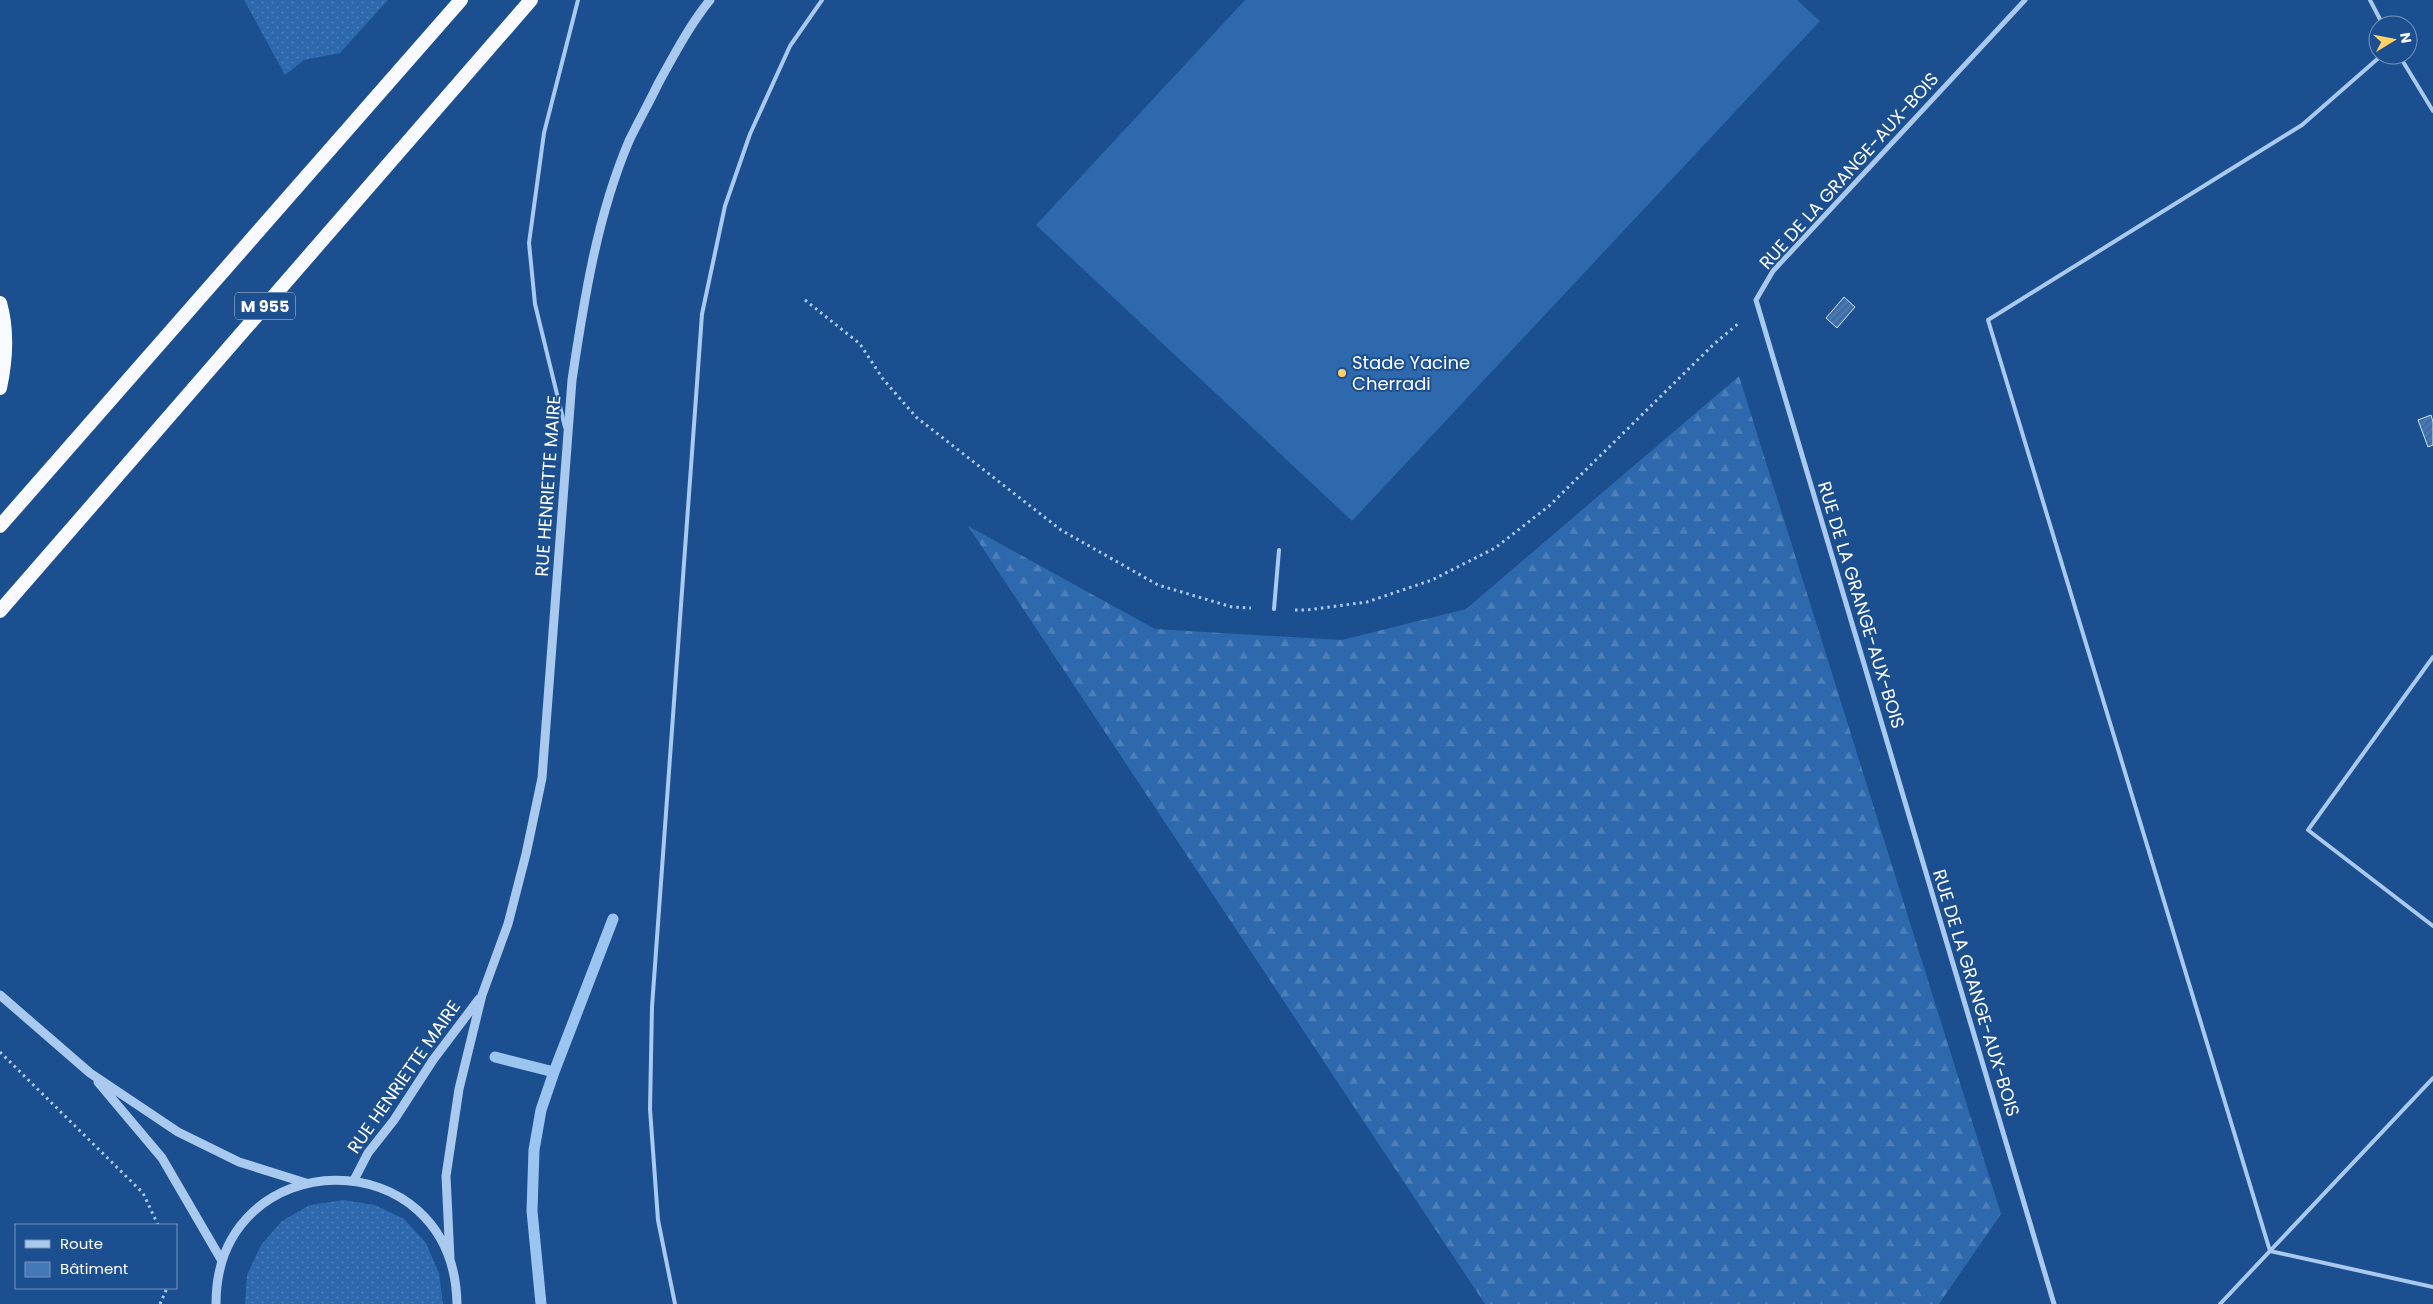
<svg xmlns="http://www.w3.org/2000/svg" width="2433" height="1304" viewBox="0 0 2433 1304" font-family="Poppins,sans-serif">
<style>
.grass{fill:url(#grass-dots)}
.forest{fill:url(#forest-firs)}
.pitch{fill:#2e69ad}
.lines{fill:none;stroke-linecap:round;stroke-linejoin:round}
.stream{stroke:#9cc4f0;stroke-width:11}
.building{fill:url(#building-hatch);stroke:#cfe3fa}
.path{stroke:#a9c9ee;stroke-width:3;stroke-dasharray:2.5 4;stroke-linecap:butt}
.service{stroke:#a9c9ee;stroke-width:4}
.minor{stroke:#a9c9ee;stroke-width:5}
.tertiary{stroke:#a9c9ee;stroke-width:9}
.trunk{stroke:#f8faff;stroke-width:14}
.poi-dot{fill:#ffd166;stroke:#1b4f8f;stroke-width:2}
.labels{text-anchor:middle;stroke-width:4;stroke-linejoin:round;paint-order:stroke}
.shield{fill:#1b4f8f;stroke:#bbcadd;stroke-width:1}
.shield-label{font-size:16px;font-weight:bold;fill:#fff}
.street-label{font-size:18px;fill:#fff;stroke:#1b4f8f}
.poi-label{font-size:18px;fill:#fff;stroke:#1b4f8f;text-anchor:start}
</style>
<defs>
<pattern id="grass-dots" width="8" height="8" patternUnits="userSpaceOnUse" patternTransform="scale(1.25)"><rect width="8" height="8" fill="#2e69ad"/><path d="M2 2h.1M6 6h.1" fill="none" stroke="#4d80b9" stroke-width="1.8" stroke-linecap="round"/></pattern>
<pattern id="forest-firs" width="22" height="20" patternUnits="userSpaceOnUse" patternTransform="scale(1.25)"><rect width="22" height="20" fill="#2e69ad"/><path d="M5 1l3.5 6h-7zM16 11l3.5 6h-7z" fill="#4d80b9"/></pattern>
<pattern id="building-hatch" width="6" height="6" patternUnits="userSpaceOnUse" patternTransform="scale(1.25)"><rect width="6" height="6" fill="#4478b7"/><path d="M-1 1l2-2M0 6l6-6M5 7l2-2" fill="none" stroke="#486282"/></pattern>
</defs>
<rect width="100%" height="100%" fill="#1b4f8f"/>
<path class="grass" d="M244,0H388L340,53L304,60L285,75Z
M343,1200L375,1205L404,1219L426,1243L439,1273L443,1304H245L247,1275L261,1245L282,1221L310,1205Z"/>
<path class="forest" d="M1739,376L2001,1214L1939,1304H1485L968,526L1155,629L1342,640L1466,609Z"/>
<path class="pitch" d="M1245,0H1797L1820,21L1352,521L1036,225Z"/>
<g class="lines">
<path class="stream" d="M495,1057L554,1072
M541,1304L532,1211L534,1150L541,1110L554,1072L613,919"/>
</g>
<path class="building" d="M1844,297L1855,307L1837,328L1826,318Z
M2431,415L2433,422V445L2428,447L2418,420Z"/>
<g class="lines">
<path class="path" d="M805,300L860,344L883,379L916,417L1061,530L1158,585L1232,607L1251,608
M1295,610H1307L1367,602L1432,580L1495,548L1549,506L1714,344L1739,323
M0,1052L143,1193L158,1225
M160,1304L167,1288"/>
<path class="service" d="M2370,0L2383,25
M2382,55L2302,125L1988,320L2270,1251L2433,1287
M2399,55L2433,111
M565,427L535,304L529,243L544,133L578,0
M1274,609L1279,550
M2433,657L2308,830L2433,926
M675,1304L658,1220L650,1109L652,1007L702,314L725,206L750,134L790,46L822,0
M2220,1304L2433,1078"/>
<path class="minor" d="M2025,0L1773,271L1756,300L2054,1304"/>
<path class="tertiary" d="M0,995L90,1073L178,1132L239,1162L306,1183
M98,1082L162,1158L222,1261
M354,1180L368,1153L394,1120L433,1060L479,999
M450,1259L446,1176L459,1089L482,995L508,924L526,854L542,778L572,380C584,300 597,216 629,141C638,122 649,103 658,84C674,55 689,26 710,0
M216,1304C216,1141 454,1137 457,1304"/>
<path class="trunk" d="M0,303C8,331 6,360 0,388
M0,526L461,0
M0,611L531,0"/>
</g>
<circle class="poi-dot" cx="1342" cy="373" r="5"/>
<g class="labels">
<rect class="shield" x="235" y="292.5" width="60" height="27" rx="4"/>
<g class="shield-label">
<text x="265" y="312">M 955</text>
</g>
<g class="street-label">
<text transform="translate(1849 171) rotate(-48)" y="6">RUE DE LA GRANGE-AUX-BOIS</text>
<text transform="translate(548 486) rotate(-86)" y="6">RUE HENRIETTE MAIRE</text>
<text transform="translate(1861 605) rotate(73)" y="6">RUE DE LA GRANGE-AUX-BOIS</text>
<text transform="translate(1976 993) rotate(73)" y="6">RUE DE LA GRANGE-AUX-BOIS</text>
<text transform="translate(404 1077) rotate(-55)" y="6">RUE HENRIETTE MAIRE</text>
</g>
<g class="poi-label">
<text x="1352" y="369">Stade Yacine<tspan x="1352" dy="21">Cherradi</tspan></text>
</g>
</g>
<rect x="15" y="1224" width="162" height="65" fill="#1b4f8f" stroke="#7695bc"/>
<rect x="25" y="1240" width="25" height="8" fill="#a9c9ee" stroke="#7695bc"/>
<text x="60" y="1249" font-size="15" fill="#ffffff">Route</text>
<rect x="25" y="1262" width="25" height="15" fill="#4478b7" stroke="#7695bc"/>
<text x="60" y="1274" font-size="15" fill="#ffffff">Bâtiment</text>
<g transform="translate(2393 40) rotate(80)"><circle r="24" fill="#1b4f8f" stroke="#7695bc"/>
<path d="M0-4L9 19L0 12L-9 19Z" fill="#ffd166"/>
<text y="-8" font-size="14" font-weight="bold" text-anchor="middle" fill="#ffffff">N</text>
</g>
</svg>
